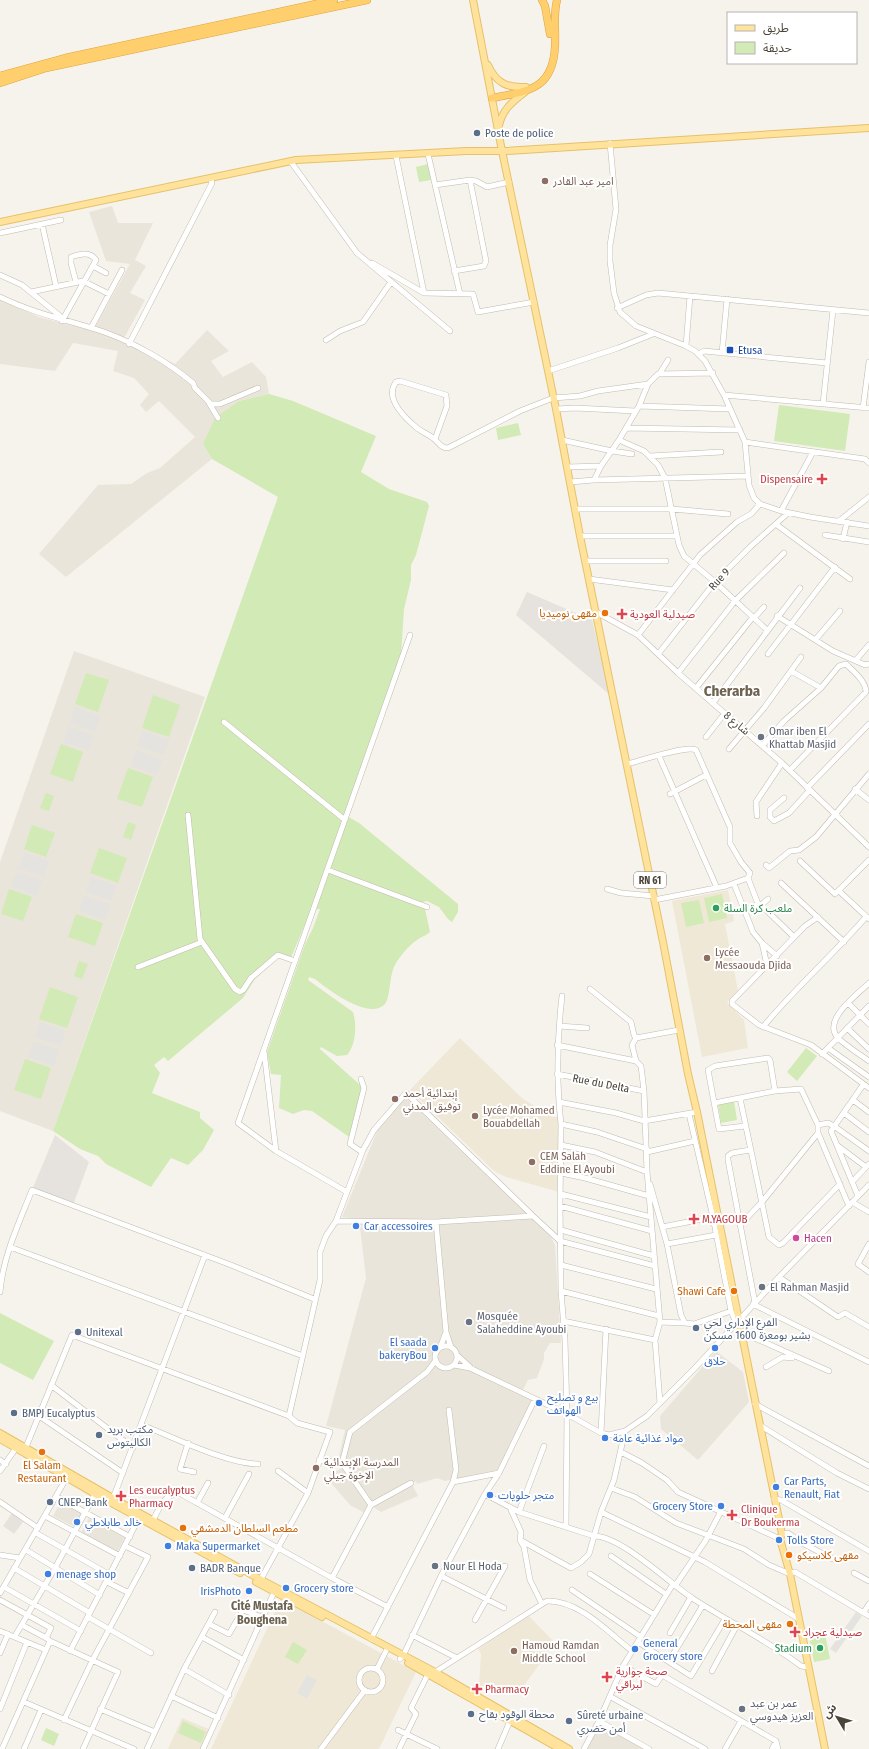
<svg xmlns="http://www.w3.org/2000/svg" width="869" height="1749" viewBox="0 0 869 1749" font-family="'Fira Sans Condensed','Noto Sans Arabic',sans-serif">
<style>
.residential{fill:#eae5da}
.industrial{fill:#e6e2dd}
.education{fill:#efe8d6}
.green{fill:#d2eab5}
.parking{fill:#e5e3e0}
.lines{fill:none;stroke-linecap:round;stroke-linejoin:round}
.minor-casing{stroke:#c2bbae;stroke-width:6}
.major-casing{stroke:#e6c16a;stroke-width:8}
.highway-casing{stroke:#e0a43c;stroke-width:8}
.minor{stroke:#fff;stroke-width:5}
.major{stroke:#ffe39c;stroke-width:6}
.highway{stroke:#ffcf6e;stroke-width:7}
.service-dot{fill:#5c6f8a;stroke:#fff;stroke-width:1.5}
.education-dot{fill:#8d6e63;stroke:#fff;stroke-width:1.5}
.transit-dot{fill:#1a4fb4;stroke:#fff;stroke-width:1.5}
.health-dot{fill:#e0444e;stroke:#fff;stroke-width:1.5}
.food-dot{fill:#e8710a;stroke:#fff;stroke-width:1.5}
.worship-dot{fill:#6b7280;stroke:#fff;stroke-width:1.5}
.leisure-dot{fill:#2e9e5b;stroke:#fff;stroke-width:1.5}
.shop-dot{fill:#3f7fe0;stroke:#fff;stroke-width:1.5}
.hotel-dot{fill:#d1479c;stroke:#fff;stroke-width:1.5}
.labels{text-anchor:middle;stroke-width:4;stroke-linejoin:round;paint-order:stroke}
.shield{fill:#fff;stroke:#817c74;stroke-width:1}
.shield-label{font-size:10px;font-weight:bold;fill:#4b4439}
.service-label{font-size:11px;fill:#4e5e75;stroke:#fff;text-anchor:start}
.education-label{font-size:11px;fill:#785e54;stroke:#fff;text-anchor:start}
.transit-label{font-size:11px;fill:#164399;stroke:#fff;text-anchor:start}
.health-label{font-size:11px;fill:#be3a42;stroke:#fff;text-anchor:start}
.street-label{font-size:11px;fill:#4b4439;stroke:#fff}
.food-label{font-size:11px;fill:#c56008;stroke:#fff;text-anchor:end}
.worship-label{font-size:11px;fill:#5b616d;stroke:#fff;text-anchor:start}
.leisure-label{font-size:11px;fill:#27864d;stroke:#fff;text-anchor:start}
.shop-label{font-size:11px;fill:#366cbe;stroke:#fff;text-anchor:start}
.hotel-label{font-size:11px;fill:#b23c85;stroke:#fff;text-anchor:start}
.neighbourhood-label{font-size:12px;font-weight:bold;fill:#6e6250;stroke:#fff}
.district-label{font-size:15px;font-weight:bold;fill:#6e6250;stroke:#fff}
</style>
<rect width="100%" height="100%" fill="#f6f3ec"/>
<path class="residential" d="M112,206L118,223H153L135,260L146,266L130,293L145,300L124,338L175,364L207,330L229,351L211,361L223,377L252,362L266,377L269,394L239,401L203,444L212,459L66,577L39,554L98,485L131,484L147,473L160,468L195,437L159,401L146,412L140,405L149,394L134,378L113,371L118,351L73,343L55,371L0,364V299L39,317L93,331L130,264L106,261L89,212Z
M74,651L205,697L53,1131L0,1111V862Z
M405,1097L551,1237L555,1245L561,1343H550L544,1353V1359L537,1378L528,1380L523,1390L534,1396L497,1470L445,1481L437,1478L417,1484L416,1481L412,1484L418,1496L381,1512L373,1507L365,1513L350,1505L326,1477L342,1468L338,1460L345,1430L326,1426L366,1278L359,1219L342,1217L378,1129Z
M716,1351L743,1372L749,1402L698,1460L661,1429L660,1416Z
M61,1501L83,1513L75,1527L53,1516Z
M89,1518L125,1538L117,1552L81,1533Z
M600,1722L648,1749H584Z"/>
<path class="industrial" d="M527,592L592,620L610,695L516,615Z
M55,1135L89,1162L73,1205L32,1190Z
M12,1513L23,1522L14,1534L3,1526Z"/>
<path class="education" d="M728,890L734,921L725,924L738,991L727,1002L744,1020L748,1048L702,1057L672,901Z
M460,1038L523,1099L553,1117H560L559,1192L506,1177L494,1171L410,1090Z
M281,1599L416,1672L379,1749H211Z
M528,1615L555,1643L523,1687L479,1686L481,1654L478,1649Z
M182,1718L211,1730L202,1749H168Z"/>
<path class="green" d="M428,164L431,180L419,182L416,167Z
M269,394L293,401L376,436L361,472L389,489L427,502L429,506L416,555L411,565V580L404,609L401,655L345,815L359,823L458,904V912L452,922L448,919L439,907L427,901L420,903L418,906L425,909L430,932C426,936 422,936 417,940C409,945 399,957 395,965C389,975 391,996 385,1004C370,1021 328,990 315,979L309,977L308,980L353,1012C357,1025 356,1045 347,1055L337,1056L321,1047L320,1049L359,1084L365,1091L352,1139L312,1111L304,1110L293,1114L279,1108L281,1075L271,1074L267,1052L305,944L313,928L320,909L311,910L290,960L279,956L255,979L243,998L168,1061L164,1057L154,1065L160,1073L152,1093L200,1112V1118L214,1130L203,1150L188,1165L171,1158L151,1187L106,1164L98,1156L80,1149L53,1131L278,497L212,459L203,444L215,418L239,401Z
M779,405L850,414L845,451L774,441Z
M518,423L521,435L498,440L496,428Z
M86,673L109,680L98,712L75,704Z
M153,695L180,705L169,737L142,728Z
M61,744L83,752L73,782L50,774Z
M128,768L153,777L142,807L117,799Z
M46,793L54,796L49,811L40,808Z
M128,822L136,825L131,840L123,837Z
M32,825L55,833L46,857L24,849Z
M99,848L127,858L118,883L90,873Z
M9,889L32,897L23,921L1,914Z
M722,894L727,918L709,922L704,898Z
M699,900L704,923L686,927L681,903Z
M76,914L103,923L95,946L68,937Z
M79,961L88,964L82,979L74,976Z
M50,987L78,997L67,1028L39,1019Z
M806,1048L817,1056L797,1081L787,1072Z
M25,1059L51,1068L41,1099L14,1090Z
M734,1101L737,1120L721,1123L718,1104Z
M0,1313L54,1341L33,1380L0,1363Z
M825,1634L830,1659L814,1662L809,1638Z
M293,1642L307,1650L298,1664L285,1657Z
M183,1721L206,1732L201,1743L178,1733Z
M46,1728L59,1734L54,1746L41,1740Z"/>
<path class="parking" d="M75,707L101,716L95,732L70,723Z
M68,726L94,735L89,751L63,742Z
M143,731L169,740L164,755L137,746Z
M136,750L162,760L157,775L131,766Z
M24,852L49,861L44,877L18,868Z
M17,872L42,880L37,896L11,887Z
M91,877L117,886L112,901L86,892Z
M84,896L111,905L105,920L79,911Z
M40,1022L66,1031L61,1046L35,1037Z
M33,1041L59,1050L54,1066L28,1057Z
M856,1612L862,1616L836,1653L830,1649Z
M307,1675L317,1680L307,1699L297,1693Z"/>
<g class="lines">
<defs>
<path id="minor" d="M610,143L616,209L610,245V261L614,293L620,312L636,326L686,346L695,351L705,361L724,395L745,442L749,485L754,498L760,504L781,511L810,517L869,526
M428,154L460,294
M396,156L424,293
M291,162L357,253L450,331
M435,185L470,180L476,181L487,187L509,182
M42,224L56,286
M0,233L61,220
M372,263L424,293L473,294L478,312L534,302
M93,266L106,273
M454,271L484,266L486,261L470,180
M0,275L22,285L60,316L62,321
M31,292L83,281L109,294
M0,297C35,314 68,320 104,332C135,343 168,362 193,383L195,388L211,404H220L258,388
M617,308L646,295L658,293L869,313
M62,321L96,260C90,251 80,254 71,257V263L76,282
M91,328L122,270
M326,340L340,331L363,322L391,282
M129,344L212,183L211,179
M686,346L690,296
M722,353L727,299
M699,354L704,351L827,363
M548,371L618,348L653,334
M660,373L668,360
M724,395L869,408
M209,403L218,418
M823,404L833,310
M639,406L730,409
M863,408L869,362
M556,409L575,408L635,411
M626,428L740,430
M435,439L447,406L446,395L400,381L396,382C384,398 405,418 417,428C422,432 428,434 433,438C439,442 440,448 448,448L520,411L553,398L580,396L598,391L648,384
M562,440L612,451L632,454
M619,440L644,451L658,465L665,478L679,545L684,556L715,582L767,630
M745,442L865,459L869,463
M650,456L721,452
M567,467L601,466
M594,480L748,476
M570,482L594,480L601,466L619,440L639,406L648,384L658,374L713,373
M575,509H672L728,514
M781,511L813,452
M839,521L869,497
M777,525L850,579
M825,535L869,542
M580,536H677
M843,539L847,522
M586,561H666
M589,579L673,590
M596,612L638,635L678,673L782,763L869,847
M777,616L833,651L865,665L869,664
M754,618L764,607
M638,635L700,555L737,522L751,514L760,504
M816,639L840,611
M659,653L715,582L750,547L788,513
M768,654L835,567
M856,660L869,645
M791,671L821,688
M678,673L735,601L784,553
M696,688L753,617
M713,703L800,588
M224,722L345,820
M706,737L725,713
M763,745L784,721L821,688L839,666L846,664C853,671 866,681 866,692L790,770
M729,749L764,708L801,657
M659,756L717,888
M627,764C639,761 687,745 696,750L730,827V843L741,862L750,873L748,878L726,886L654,900
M807,788L869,724
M855,789L869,800
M670,794L706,775
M784,798L770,810V817L774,821L789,813L809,791
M188,815L200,939L235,989L240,992L243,990L251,978L278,955L295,961
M757,816L756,802L782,763
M800,861L835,894L869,860
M766,865L769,868L790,851L799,850L816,837L869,774
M328,870L427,907
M748,878L758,904
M781,883L844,942
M734,884L753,932L762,943L777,956
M607,889L621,893L654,896
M839,891L869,919
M761,905L768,899
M744,911L758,904L761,905L794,937
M818,917L805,926L732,1001V1004L759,1025L811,1045L869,1088
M762,943L767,965
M138,967L202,942
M869,983C857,995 820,1021 839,1039C848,1047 859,1054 869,1061
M590,989L631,1022L634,1035L636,1038L679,1030
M562,996C557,1040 556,1080 561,1124L560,1206L561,1291L565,1340L567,1414L566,1527
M848,1003L869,1024
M559,1026L587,1028
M763,1027C795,988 833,955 866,917
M847,1028L869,1049
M557,1045L636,1061L641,1066L644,1091L647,1171L660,1322L655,1340L660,1403
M828,1048L869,1077
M264,1051L276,1151
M822,1054L869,1006
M636,1061L632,1045L636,1038
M557,1074L644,1091
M361,1079L364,1088L350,1144L362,1152
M740,1098L769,1237L779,1245L783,1243L840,1184
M853,1100L869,1112
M559,1102L616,1113L644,1121L697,1112
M714,1103L775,1091L801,1089L818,1125V1133L849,1206
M844,1113L869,1132
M689,1114L713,1217L731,1311L736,1323
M561,1124L597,1132L647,1149
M818,1125L828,1123L834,1126L869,1151
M745,1126L719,1129L708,1070L715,1066L768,1058L770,1060L775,1091
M561,1145L595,1152L647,1172
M838,1146L866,1167
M750,1150L732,1153L728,1156V1160L755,1303
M647,1152L695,1141
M561,1173L585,1178L649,1196
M852,1182L869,1164
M650,1184L667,1244L681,1315L685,1323L694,1324L731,1311
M347,1192L276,1151L238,1123L410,635
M561,1194L651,1217
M858,1196L831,1131L863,1085
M852,1202L869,1212
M560,1206L652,1231
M336,1221L363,1150L374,1130L406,1093L533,1216
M436,1222L446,1332L451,1347
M741,1224L762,1202L818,1133
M662,1227L713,1217
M561,1230L654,1256
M667,1244L716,1235
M869,1244L858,1264L869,1272
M10,1247L303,1356
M561,1265L656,1289
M779,1277L835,1315L838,1317L845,1313L869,1327
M561,1291L659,1316
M0,1292C3,1256 19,1223 32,1190L231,1265L314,1299
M753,1304L869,1362
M563,1321L655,1340
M660,1322L685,1323
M741,1332L829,1371
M435 1357a11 11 0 1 1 22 0a11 11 0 1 1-22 0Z
M440,1348L446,1332
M458,1356L470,1367
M454,1365L470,1368L567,1414L601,1433L609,1435L625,1431L647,1416L695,1368L779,1277L869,1185
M766,1367L783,1357L792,1358
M51,1385L133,1448
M755,1404L869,1466
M39,1416L123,1473
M289,1416L320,1280V1252L326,1236L336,1221L436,1222L533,1216L560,1241L655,1266
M142,1425C173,1437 227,1464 258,1464
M761,1426L837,1473L869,1489
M601,1433L606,1329
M188,1443L180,1469L194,1472
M26,1447L72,1335L289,1416L297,1423L330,1432L308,1493L261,1579
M621,1452L642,1463L667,1480L678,1492L780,1539
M0,1460L6,1464
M319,1460L342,1463L350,1432L427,1372L436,1360
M0,1471L16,1448
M278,1471L308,1493
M453,1482L499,1473
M611,1488L635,1497L676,1523L744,1549L769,1565L790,1574
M485,1494L519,1512L594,1536C621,1536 668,1582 692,1598C727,1621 767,1640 801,1666L808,1667
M57,1497L130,1537
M774,1499L781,1500L869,1551
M112,1501L205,1255
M0,1502L38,1528
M197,1503L208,1483
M371,1505L411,1483
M511,1510L521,1532L520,1540L524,1547L530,1580L542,1604
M519,1512L544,1446
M601,1512L705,1562L799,1619
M45,1516L120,1556
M225,1518L249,1474
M153,1520C160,1507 165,1492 181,1494L332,1578L388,1607
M36,1533L110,1575
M782,1534L788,1533L804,1544L833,1559
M520,1540L571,1568L581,1562L589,1554L601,1512L614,1480L625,1431
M26,1550L100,1595
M0,1555L20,1558
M611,1556L666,1594
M14,1568L90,1613
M789,1573L795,1572L869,1616
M854,1573L869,1581
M590,1574L653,1614
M441,1576L504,1608
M332,1578L371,1505L342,1463
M107,1582L129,1593
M675,1586L706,1540L720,1513
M4,1587L81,1631
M572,1590L641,1637
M0,1593L67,1477
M0,1600L51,1628L46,1638
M864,1612L869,1604
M88,1617L151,1653
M475,1620L505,1566
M209,1624L229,1634L243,1610L262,1617
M22,1625L48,1639
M0,1631L46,1650
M670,1633L691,1597
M412,1635L457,1658
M15,1636L55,1568L95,1494
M202,1637L244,1660
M371,1639L453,1482L456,1470L449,1410
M638,1642L691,1676L725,1619
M70,1651L139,1518
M0,1653L8,1634
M400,1659L403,1656L441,1576L485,1494L499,1473L535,1399
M669,1661L703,1605
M623,1666L656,1684L662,1675L776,1741L778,1749
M359 1680a12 12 0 1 1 24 0a12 12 0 1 1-24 0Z
M184,1669L229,1695
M377,1669L386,1651
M712,1671L737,1625
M435,1672L547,1601C579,1600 608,1632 632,1651
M171,1696L218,1718
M611,1697L705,1749
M24,1702L134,1749
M0,1709L27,1642
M100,1709L155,1732
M64,1720L92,1661L148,1557L125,1546
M599,1721L649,1749
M398,1730L437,1749
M2,1749L50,1641L118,1672L83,1749
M24,1749L41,1710
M147,1749L184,1669L215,1612
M203,1749L276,1588
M321,1749L365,1690
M399,1749L416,1714L411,1708L428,1674
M498,1749L510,1721
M584,1749L599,1721L623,1666L673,1584
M725,1749L741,1721
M772,1749L776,1741"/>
<path id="major" d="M473,0L502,151L556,409L580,536L663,942L688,1074L697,1112L782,1534L780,1539L790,1574L825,1749
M488,65C496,83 507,88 526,87
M499,126C502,110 512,102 525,92
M0,222L296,160L466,151H506L869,128
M0,1433L125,1505L254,1576L435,1672L569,1749
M0,1439L95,1494L240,1573
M256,1582L322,1617
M408,1663L560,1749"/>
<path id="highway" d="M542,0L545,6L550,34
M0,76L65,58L334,0
M0,83L46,68L367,0
M492,98C528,91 553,90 555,46C556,30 553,16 557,0"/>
</defs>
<use href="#minor" class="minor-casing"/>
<use href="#major" class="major-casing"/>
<use href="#highway" class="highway-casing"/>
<use href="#minor" class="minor"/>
<use href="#major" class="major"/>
<use href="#highway" class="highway"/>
</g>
<g class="service-dot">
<circle cx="477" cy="133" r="4"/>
<circle cx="696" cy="1328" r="4"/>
<circle cx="78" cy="1332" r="4"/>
<circle cx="14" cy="1413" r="4"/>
<circle cx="99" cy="1435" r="4"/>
<circle cx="50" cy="1502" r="4"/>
<circle cx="192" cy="1568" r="4"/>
<circle cx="471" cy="1714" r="4"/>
<circle cx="569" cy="1721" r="4"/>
</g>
<g class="education-dot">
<circle cx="545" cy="181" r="4"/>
<circle cx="707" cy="958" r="4"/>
<circle cx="395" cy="1099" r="4"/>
<circle cx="475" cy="1116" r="4"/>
<circle cx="532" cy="1162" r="4"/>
<circle cx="316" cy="1468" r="4"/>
<circle cx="514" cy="1651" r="4"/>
</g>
<rect class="transit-dot" x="726" y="346" width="8" height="8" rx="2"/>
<g class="health-dot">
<path d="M820 473h4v4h4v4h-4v4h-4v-4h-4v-4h4z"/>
<path d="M620 608h4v4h4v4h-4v4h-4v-4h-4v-4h4z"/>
<path d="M692 1213h4v4h4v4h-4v4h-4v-4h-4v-4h4z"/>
<path d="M119 1490h4v4h4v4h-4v4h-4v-4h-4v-4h4z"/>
<path d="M730 1509h4v4h4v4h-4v4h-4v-4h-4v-4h4z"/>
<path d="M793 1626h4v4h4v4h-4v4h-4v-4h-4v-4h4z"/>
<path d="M605 1671h4v4h4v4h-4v4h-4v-4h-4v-4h4z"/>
<path d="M475 1683h4v4h4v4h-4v4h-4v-4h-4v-4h4z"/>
</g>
<g class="food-dot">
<circle cx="605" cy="613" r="4"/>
<circle cx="734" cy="1291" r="4"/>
<circle cx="42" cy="1452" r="4"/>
<circle cx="183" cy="1528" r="4"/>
<circle cx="789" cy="1555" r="4"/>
<circle cx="790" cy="1624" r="4"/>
</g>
<g class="worship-dot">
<circle cx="761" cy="737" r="4"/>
<circle cx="762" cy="1287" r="4"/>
<circle cx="469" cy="1322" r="4"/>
<circle cx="435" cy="1566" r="4"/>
<circle cx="742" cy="1709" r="4"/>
</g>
<g class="leisure-dot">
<circle cx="716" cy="908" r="4"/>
<circle cx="820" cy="1648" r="4"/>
</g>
<g class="shop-dot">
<circle cx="356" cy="1226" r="4"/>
<circle cx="435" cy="1348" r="4"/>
<circle cx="715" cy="1348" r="4"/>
<circle cx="539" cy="1403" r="4"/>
<circle cx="605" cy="1438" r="4"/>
<circle cx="776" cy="1487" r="4"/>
<circle cx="490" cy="1495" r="4"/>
<circle cx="721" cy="1506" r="4"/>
<circle cx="77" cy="1522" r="4"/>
<circle cx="779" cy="1540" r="4"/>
<circle cx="168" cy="1546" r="4"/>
<circle cx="48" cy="1574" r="4"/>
<circle cx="286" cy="1588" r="4"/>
<circle cx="249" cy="1591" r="4"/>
<circle cx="635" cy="1649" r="4"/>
</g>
<circle class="hotel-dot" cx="796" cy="1238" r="4"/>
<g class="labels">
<rect class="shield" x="634" y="872" width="32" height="16" rx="3"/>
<g class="shield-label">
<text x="650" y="884">RN 61</text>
</g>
<g class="service-label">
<text x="485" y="137">Poste de police</text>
<text x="704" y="1326">الفرع الإداري لحي<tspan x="704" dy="13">بشير بومعزة 1600 مسكن</tspan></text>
<text x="86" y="1336">Unitexal</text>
<text x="22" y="1417">BMPJ Eucalyptus</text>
<text x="107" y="1433">مكتب بريد<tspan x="107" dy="13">الكاليتوس</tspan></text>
<text x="58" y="1506">CNEP-Bank</text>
<text x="200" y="1572">BADR Banque</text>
<text x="479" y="1718">محطة الوقود بقاح</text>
<text x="577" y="1719">Sûreté urbaine<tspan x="577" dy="13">أمن حضري</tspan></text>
</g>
<g class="education-label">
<text x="553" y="185">امير عبد القادر</text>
<text x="715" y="956">Lycée<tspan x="715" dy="13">Messaouda Djida</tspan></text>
<text x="403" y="1097">إبتدائية أحمد<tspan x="403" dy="13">توفيق المدني</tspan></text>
<text x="483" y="1114">Lycée Mohamed<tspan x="483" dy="13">Bouabdellah</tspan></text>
<text x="540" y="1160">CEM Salah<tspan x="540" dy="13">Eddine El Ayoubi</tspan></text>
<text x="324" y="1466">المدرسة الإبتدائية<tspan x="324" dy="13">الإخوة جيلي</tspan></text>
<text x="522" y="1649">Hamoud Ramdan<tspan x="522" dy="13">Middle School</tspan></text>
</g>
<g class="transit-label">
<text x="738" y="354">Etusa</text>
</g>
<g class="health-label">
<text x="813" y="483" text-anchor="end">Dispensaire</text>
<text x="630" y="618">صيدلية العودية</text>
<text x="702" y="1223">M.YAGOUB</text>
<text x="129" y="1494">Les eucalyptus<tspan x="129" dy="13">Pharmacy</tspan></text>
<text x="741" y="1513">Clinique<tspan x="741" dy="13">Dr Boukerma</tspan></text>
<text x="803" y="1636">صيدلية عجراد</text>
<text x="616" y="1675">صحة جوارية<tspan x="616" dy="13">لبراقي</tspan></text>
<text x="485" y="1693">Pharmacy</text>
</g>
<g class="street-label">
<text transform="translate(719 579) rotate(-48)" y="4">Rue 9</text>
<text transform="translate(737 723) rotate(40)" y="4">شارع 8</text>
<text transform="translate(601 1083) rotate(11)" y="4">Rue du Delta</text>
</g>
<g class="food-label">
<text x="597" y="617">مقهى نوميديا</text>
<text x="726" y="1295">Shawi Cafe</text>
<text x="42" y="1469" text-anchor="middle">El Salam<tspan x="42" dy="13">Restaurant</tspan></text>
<text x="191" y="1532" text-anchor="start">مطعم السلطان الدمشقي</text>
<text x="797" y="1559" text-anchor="start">مقهى كلاسيكو</text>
<text x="782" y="1628">مقهى المحطة</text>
</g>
<g class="worship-label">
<text x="769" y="735">Omar iben El<tspan x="769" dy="13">Khattab Masjid</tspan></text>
<text x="770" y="1291">El Rahman Masjid</text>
<text x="477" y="1320">Mosquée<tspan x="477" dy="13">Salaheddine Ayoubi</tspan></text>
<text x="443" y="1570">Nour El Hoda</text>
<text x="750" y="1707">عمر بن عبد<tspan x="750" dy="13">العزيز هيدوسي</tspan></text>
</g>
<g class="leisure-label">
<text x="724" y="912">ملعب كرة السلة</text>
<text x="812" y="1652" text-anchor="end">Stadium</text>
</g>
<g class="shop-label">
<text x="364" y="1230">Car accessoires</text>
<text x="427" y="1346" text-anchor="end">El saada<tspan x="427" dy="13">bakeryBou</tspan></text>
<text x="715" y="1365" text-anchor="middle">حلاق</text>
<text x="547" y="1401">بيع و تصليح<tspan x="547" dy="13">الهواتف</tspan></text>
<text x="613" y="1442">مواد غذائية عامة</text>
<text x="784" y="1485">Car Parts,<tspan x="784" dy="13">Renault, Fiat</tspan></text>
<text x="498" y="1499">متجر حلويات</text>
<text x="713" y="1510" text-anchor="end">Grocery Store</text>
<text x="85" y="1526">خالد طابلاطي</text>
<text x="787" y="1544">Tolls Store</text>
<text x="176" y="1550">Maka Supermarket</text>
<text x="56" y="1578">menage shop</text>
<text x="294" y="1592">Grocery store</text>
<text x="241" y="1595" text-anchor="end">IrisPhoto</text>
<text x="643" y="1647">General<tspan x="643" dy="13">Grocery store</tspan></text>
</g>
<g class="hotel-label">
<text x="804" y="1242">Hacen</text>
</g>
<g class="neighbourhood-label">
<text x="262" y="1610">Cité Mustafa<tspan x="262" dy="14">Boughena</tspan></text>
</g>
<g class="district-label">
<text x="732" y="696">Cherarba</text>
</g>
</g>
<rect x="727" y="12" width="130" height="52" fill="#ffffff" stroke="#b7b4b0"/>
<rect x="735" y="25" width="20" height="6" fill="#ffe39c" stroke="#b7b4b0"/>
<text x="763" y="32" font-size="12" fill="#4b4439">طريق</text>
<rect x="735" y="42" width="20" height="12" fill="#d2eab5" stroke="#b7b4b0"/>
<text x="763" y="52" font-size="12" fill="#4b4439">حديقة</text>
<g transform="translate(837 1717) rotate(308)" stroke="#ffffff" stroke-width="3" paint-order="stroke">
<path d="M0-3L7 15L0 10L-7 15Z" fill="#4b4439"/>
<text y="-6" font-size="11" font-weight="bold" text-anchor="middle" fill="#4b4439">ش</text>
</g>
</svg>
